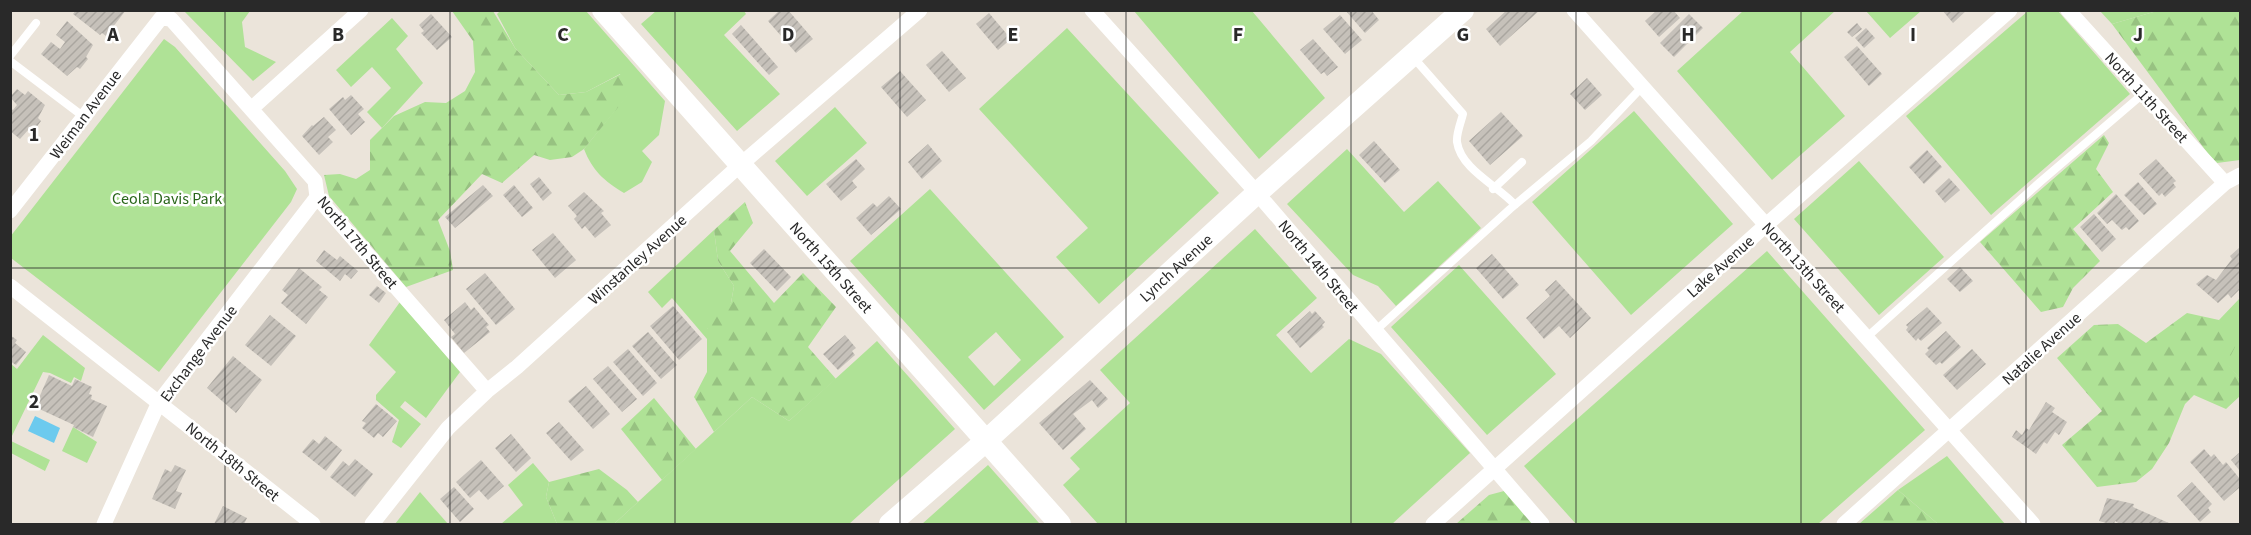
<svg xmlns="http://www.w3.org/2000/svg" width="2251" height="535" viewBox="0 0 2251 535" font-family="'Source Sans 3',sans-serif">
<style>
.grass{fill:#afe296;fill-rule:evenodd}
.forest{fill:url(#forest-firs)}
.water{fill:#6ccaee}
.building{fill:url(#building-hatch)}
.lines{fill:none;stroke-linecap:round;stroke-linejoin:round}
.lane{stroke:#fff;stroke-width:8}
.street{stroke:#fff;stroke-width:15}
.secondary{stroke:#fff;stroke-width:22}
.grid{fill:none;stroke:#292929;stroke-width:1.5;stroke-opacity:0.55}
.labels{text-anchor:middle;stroke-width:5;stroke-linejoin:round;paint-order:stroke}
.street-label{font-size:16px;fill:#292929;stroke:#fff}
.park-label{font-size:16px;fill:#286519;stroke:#fff}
.grid-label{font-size:20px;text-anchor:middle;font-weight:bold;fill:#292929;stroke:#fff;stroke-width:5;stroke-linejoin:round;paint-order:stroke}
</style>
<defs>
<pattern id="forest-firs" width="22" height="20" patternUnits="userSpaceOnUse" patternTransform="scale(1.5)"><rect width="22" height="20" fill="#afe296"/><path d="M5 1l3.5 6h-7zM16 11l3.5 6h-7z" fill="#97c281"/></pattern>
<pattern id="building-hatch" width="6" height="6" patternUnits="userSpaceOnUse" patternTransform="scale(1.5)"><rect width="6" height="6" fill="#c6c1ba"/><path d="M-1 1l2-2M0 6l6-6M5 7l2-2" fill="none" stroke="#aaa6a0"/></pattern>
</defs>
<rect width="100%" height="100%" fill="#ebe4da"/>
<path class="grass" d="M501,10L586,11L665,101L659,135L642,151L652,162L642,182L624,193C604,181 592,170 584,149L628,94L620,74L586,92L559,95L515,48L497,14Z
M184,11H250L242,22L245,47L276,62L253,81Z
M656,11H744L746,14L724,35L780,94L737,131L641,24Z
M1134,11H1252L1325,98L1259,159Z
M1743,11H1835L1790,52L1845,116L1772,180L1677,71Z
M1866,11H1921L1890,38Z
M2028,11H2058L2130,94L1991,215L1906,116Z
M2100,11H2157L2112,24Z
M392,18L408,36L396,49L423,83L382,128L367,112L391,88L372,67L351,87L336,70Z
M1067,28L1219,193L1099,304L1056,257L1088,228L979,109Z
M164,39L175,47L285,171L297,189L291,202L159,372L11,258L10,237Z
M835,107L867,143L807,196L775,161Z
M1634,111L1733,224L1631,315L1532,202Z
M1347,149L1404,212L1438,181L1481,228L1396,306L1378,286L1353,275L1287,204Z
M1859,161L1944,257L1879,315L1794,219Z
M930,189L1064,337L984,410L850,261ZM996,332L1021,360L994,386L968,357Z
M1255,229L1317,298L1276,335L1311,373L1349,339L1381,354L1470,453L1392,524H1098L1063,485L1080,469L1070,458L1130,403L1100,370Z
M714,230L718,261L734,286L731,303L707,329V339L672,298L662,308L648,292Z
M1767,251L1925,430L1818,524H1576L1524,466Z
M1459,265L1556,374L1487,435L1391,327Z
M2240,298V379L2226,363L2219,320Z
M400,302L460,372L426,418L405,401L400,407L421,424L401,448L392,442L399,420L376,400V395L396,372L369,345Z
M43,335L85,368L81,381L74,377L71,383L50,373L43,372L11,438V364L17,369Z
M877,341L955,429L849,524H614L752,397L789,421Z
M73,427L97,442L87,463L62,451Z
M11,441L50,460L45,471L11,453Z
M1947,456L2005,524H1938L1898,490Z
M533,463L549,482L546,497L557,524H501L523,505L508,485Z
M988,465L1039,523L922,524Z
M420,492L448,524H395Z"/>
<path class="forest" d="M452,11H493L515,48L559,95L586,92L621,74L628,81L629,94L584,149L572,157L550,160L534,155L502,183L482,174L438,220L450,251L453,270L406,287L329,196L324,175L340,174L356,179L370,170V140L394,116L425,102L446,103L465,91L475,72L473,41Z
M2157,11H2240V160L2217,163L2209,155L2112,24Z
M2104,135L2109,143L2096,169L2113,192L2073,229L2100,261L2073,288L2063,307L2041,312L1980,242Z
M745,202L753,223L730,251L774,303L803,273L836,307L808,347L836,379L789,421L752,397L714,432L694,397L707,372V329L714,312L731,303L734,286L718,261L714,230Z
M2187,313L2219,320L2236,345L2227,363L2240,379V396L2226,409L2194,395L2185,404L2169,443L2152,469L2136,482L2097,487L2062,445L2102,411L2057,358L2094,325L2118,324L2146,343Z
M654,398L696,449L662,480L621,429Z
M599,469L627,490L638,502L614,524H557L546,497L549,482Z
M1898,490L1938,524H1859Z
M1504,491L1534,524H1456L1489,495Z"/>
<path class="water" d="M35,416L60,428L54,443L28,431Z"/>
<path class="building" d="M76,10H126L106,36L102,33L100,35L73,14Z
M780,10H788L813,39L796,53L768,21Z
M1345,10H1371L1379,20L1365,33Z
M1507,10H1540L1500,46L1486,29Z
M1657,10H1673L1680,18L1659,37L1645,21Z
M1942,10H1967L1953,23Z
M989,13L1011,39L998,50L976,24Z
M431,14L452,37L437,50L421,33L424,31L419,25Z
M1689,14L1703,28L1674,57L1660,43Z
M1340,15L1362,40L1345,54L1323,29Z
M67,21L93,45L86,57L88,59L80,69L77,67L67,76L41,54L51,42L60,49L65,42L56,35Z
M1857,23L1862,29L1852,37L1847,32Z
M741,25L778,67L769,75L732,34Z
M1866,28L1875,38L1864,48L1855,38Z
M1313,39L1338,67L1327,76L1324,72L1321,74L1300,50Z
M1857,46L1882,74L1869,86L1844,57Z
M942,51L966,78L949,92L926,65Z
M900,71L926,100L907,117L881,87Z
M1587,78L1602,95L1585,110L1570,94Z
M17,89L25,95L28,91L45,105L38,118L41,121L33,132L29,129L20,139L10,131V108L13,110L17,105L10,97Z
M351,95L364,109L358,114L365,122L351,135L329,109L343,97L345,100Z
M1501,112L1523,136L1490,165L1469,141Z
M324,117L336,130L328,137L333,142L319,155L302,136L312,125L313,126Z
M1374,141L1400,170L1385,183L1359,155Z
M928,144L942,161L922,179L908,162Z
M1927,150L1942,167L1924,184L1909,167Z
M856,159L865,169L852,181L857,187L841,201L826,184Z
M2156,159L2176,181L2173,183L2176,187L2165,197L2162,193L2159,196L2139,174Z
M539,177L552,193L543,201L530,184Z
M1949,178L1960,190L1945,203L1935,191Z
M2138,182L2157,204L2144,215L2124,195Z
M483,185L493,196L455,228L445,217Z
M514,185L533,208L522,217L503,195Z
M584,192L604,211L601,213L611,225L595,238L585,226L582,229L574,219L577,216L568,206Z
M2116,194L2139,221L2129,230L2126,227L2122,230L2112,220L2107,224L2097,213Z
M889,196L901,209L871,235L856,218L873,203L877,207Z
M2094,214L2116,239L2102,252L2080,227Z
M553,233L576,260L555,278L532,250Z
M2240,247V289L2231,298L2228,294L2218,303L2196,284L2207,275L2216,280L2232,259L2230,256Z
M764,249L791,277L777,291L750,263Z
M324,250L337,260L340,256L358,271L351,279L345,274L340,281L316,261Z
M1492,254L1519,285L1503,299L1476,268Z
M1960,267L1973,281L1960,292L1947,279Z
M299,268L322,287L319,290L328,297L306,324L281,303L288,295L282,290Z
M485,273L515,309L496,325L466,289Z
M1556,280L1591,318L1570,338L1559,326L1544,339L1526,318L1550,296L1545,290Z
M377,286L386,293L379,303L369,295Z
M465,302L471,310L474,307L489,325L486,327L490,332L464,353L451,337L455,334L444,320Z
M673,306L702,339L679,360L650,326Z
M1927,307L1942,323L1921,341L1918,338L1916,341L1906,330L1908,327L1906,325Z
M1310,311L1312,314L1315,311L1325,322L1322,325L1324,327L1300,348L1287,332Z
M270,315L296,336L271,366L245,345Z
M1946,331L1961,347L1942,364L1940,362L1936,365L1925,354L1929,350L1927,348Z
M648,332L677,365L661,379L632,346Z
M10,335L17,340L15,343L26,352L16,365L10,361Z
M845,335L856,348L852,351L855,355L838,370L823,354Z
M628,349L657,383L643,396L613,362Z
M1972,349L1986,364L1957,390L1943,375Z
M233,356L262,380L236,413L207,388Z
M608,366L637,399L622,412L593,379Z
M49,375L72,386L75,379L92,387L89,394L92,395L91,399L107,406L93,437L73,427L74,425L35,407Z
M1090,380L1108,399L1098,408L1092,400L1073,414L1086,429L1063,450L1039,423Z
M586,386L610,414L593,429L568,401Z
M2046,402L2055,408L2052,412L2067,422L2059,435L2055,432L2047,444L2044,442L2036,454L2012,437L2016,430L2022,435L2026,428L2029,430Z
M376,404L397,421L383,437L378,433L374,438L362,428L366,423L362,421Z
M559,422L584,450L571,461L546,433Z
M511,434L531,458L516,472L495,448Z
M325,436L342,450L326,471L302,452L313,439L319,444Z
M2204,449L2211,457L2214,454L2223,465L2226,462L2240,479L2239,488L2224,501L2190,462Z
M2240,452V471L2231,460Z
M355,459L373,474L355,497L330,477L343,461L349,466Z
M481,460L504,486L488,500L479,490L470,498L456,482Z
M175,465L186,470L176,491L182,493L175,509L152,499L165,469L171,472Z
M2192,482L2212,504L2208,508L2211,512L2200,522L2177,496Z
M454,487L474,509L460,522L440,499Z
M2107,498L2134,504L2133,507L2171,524H2120L2115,521L2114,524H2110L2099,521Z
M223,506L247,518L244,524H214Z"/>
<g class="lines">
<path class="lane" d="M10,56L36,23
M1413,57L1463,114C1461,122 1456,134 1457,142C1461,170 1500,187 1515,205
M10,61L84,117
M1493,189L1522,162
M1375,331L1510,209L1591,141L1642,87
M1867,337L2040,182L2144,93"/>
<path class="street" d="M1092,10L1257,193L1542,524
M1574,10L2033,524
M2068,10L2225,183
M251,109L361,10
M10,211L161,18L171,19L315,181L317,197L487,391
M10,286L313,524
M104,524L159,402L317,197
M372,524L448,428L487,391L517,367L739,166L920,10
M1433,524L1766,225L2010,10
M1844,524L2225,183L2240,175"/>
<g class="secondary">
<path id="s1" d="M603,10L1060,524"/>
<path id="s2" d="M890,524L987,440L1257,193L1463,10"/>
</g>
</g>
<path class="grid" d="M225,10V524M450,10V524M675,10V524M900,10V524M1126,10V524M1351,10V524M1576,10V524M1801,10V524M2026,10V524M10,268H2240"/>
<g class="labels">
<g class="street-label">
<text transform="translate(2147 97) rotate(48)" y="6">North 11th Street</text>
<text transform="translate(85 114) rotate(-53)" y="6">Weiman Avenue</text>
<text transform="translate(358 242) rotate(50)" y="6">North 17th Street</text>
<text transform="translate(637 259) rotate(-42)" y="6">Winstanley Avenue</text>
<text transform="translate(1319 266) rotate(50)" y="6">North 14th Street</text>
<text transform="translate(1720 266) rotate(-42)" y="6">Lake Avenue</text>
<text dy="6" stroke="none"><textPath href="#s2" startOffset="384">Lynch Avenue</textPath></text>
<text transform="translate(1804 267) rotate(48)" y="6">North 13th Street</text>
<text dy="6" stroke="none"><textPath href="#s1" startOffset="344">North 15th Street</textPath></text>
<text transform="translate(2041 348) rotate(-42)" y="6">Natalie Avenue</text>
<text transform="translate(198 353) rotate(-53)" y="6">Exchange Avenue</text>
<text transform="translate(233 461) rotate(39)" y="6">North 18th Street</text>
</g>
<g class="park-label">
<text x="167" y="204">Ceola Davis Park</text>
</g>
</g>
<g class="grid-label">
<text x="113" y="41">A</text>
<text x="338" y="41">B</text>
<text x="563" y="41">C</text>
<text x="788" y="41">D</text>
<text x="1013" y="41">E</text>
<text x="1238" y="41">F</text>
<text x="1463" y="41">G</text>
<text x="1688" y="41">H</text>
<text x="1913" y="41">I</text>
<text x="2138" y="41">J</text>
<text x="34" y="141">1</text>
<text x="34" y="408">2</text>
</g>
<rect width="2251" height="535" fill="none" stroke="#292929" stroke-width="24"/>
</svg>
